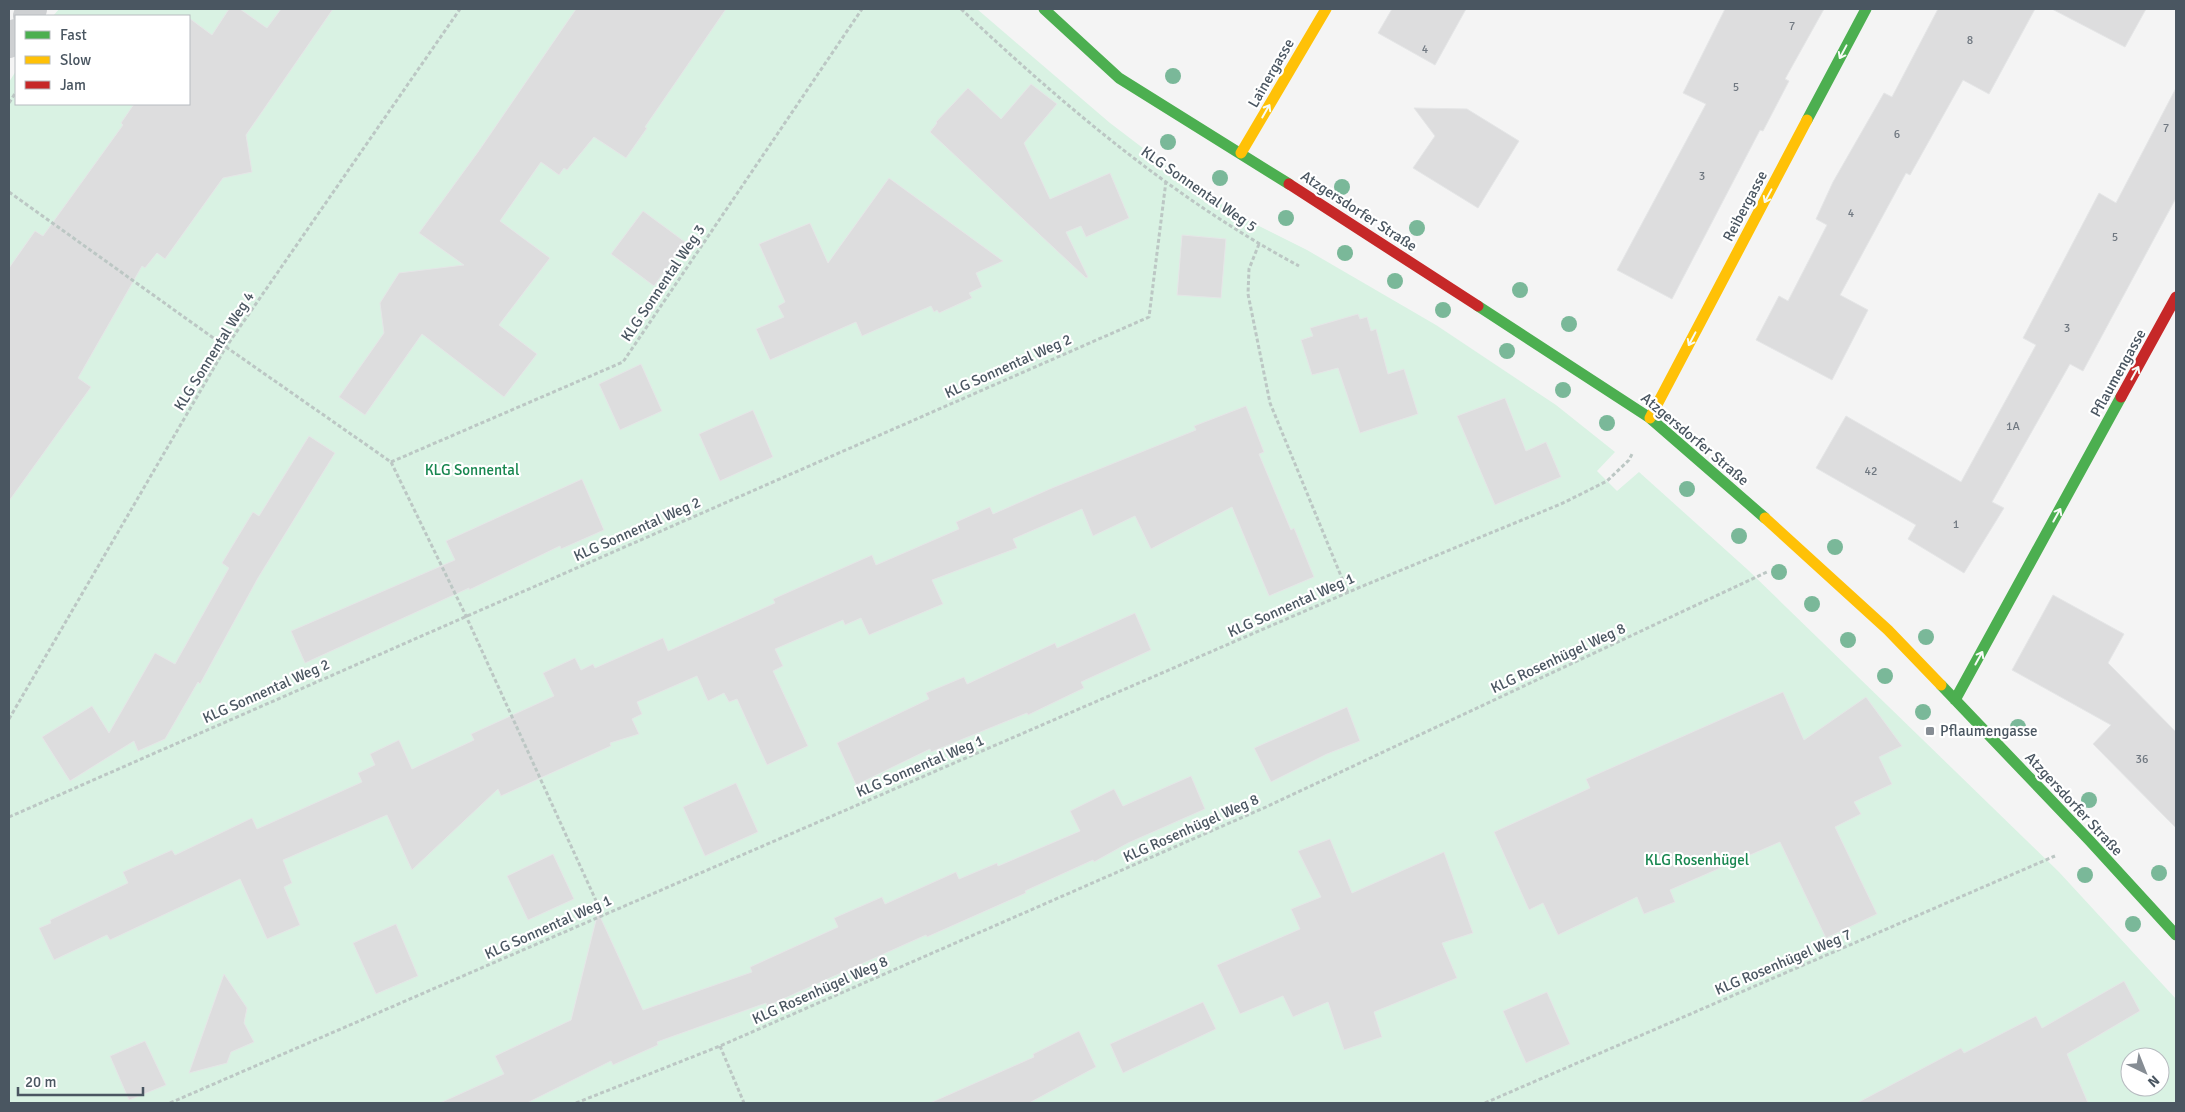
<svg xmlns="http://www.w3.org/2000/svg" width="2185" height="1112" viewBox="0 0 2185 1112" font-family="Signika,sans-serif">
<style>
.green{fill:#d9f2e3;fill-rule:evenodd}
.building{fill:#ddddde;stroke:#e5e6e7}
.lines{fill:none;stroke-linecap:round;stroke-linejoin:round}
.path{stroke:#bcc7c4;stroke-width:3;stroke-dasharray:4 2.5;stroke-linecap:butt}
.street{stroke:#ced0d2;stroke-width:28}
.fast{stroke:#4caf50;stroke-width:11}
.slow{stroke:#ffc107;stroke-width:11}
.jam{stroke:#c62828;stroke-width:11}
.tree{fill:#7ab899}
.oneway{stroke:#f6fbf6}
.poi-dot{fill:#868d94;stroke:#fff;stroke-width:2}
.labels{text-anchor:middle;stroke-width:4.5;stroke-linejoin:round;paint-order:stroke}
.number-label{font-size:12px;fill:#707881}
.street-label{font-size:15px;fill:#4a5661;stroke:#fff}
.park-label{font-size:15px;fill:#17864f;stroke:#fff}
.poi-label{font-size:15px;fill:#4a5661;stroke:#fff;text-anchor:start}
</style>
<rect width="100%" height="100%" fill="#f4f4f4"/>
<path class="green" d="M59,9H977L1110,123L1177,174L1239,216L1307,250L1436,325L1556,405L1615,452L1597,471L1617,491L1639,472L1748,570L2059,872L2176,999V1103H9V82L16,71V104H189V16H53ZM2130,1057H2160V1087H2130Z"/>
<path class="building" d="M229,9H240L267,28L281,9H333L246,135L252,172L223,178L165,259L157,253L145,268L142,266L78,378L91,387L9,501V268L35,231L43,236L123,125L121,123L134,104H189V18L212,35Z
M576,9H726L645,127L647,128L626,158L594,137L567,170L564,168L559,175L541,162L500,221L550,258L499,325L537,354L504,397L422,334L365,415L339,397L384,333L380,303L399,273L464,265L419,233L478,152Z
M1392,9H1466L1435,65L1378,33Z
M1725,9H1824L1785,79L1789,81L1763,131L1760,130L1672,299L1617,270L1706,104L1683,93Z
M1938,9H2035L1989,94L1963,80L1910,175L1906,173L1840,295L1868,310L1832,380L1756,340L1779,296L1788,301L1827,225L1816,219L1833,182L1884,93L1892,97Z
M2052,9H2146L2125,47Z
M1031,84L1057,104L1024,143L1050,199L1110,173L1129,218L1086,237L1081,226L1066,232L1088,277L1086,278L930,132L937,123L936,122L968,88L1001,119Z
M2176,88V198L2083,371L2070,364L1992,502L2004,508L1964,573L1908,539L1916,525L1816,468L1846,416L1961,482L2036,345L2023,338L2099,193L2116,203Z
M1414,108L1467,109L1519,141L1478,208L1413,168L1435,136Z
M889,178L1003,261L976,273L982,287L969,293L972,298L939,313L937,310L934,312L931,306L862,336L856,322L770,360L756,329L784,317L778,306L785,302L759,244L810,223L828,263Z
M643,211L685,242L654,286L611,254Z
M1182,235L1226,239L1221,298L1177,295Z
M1358,314L1360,319L1367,317L1371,331L1376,329L1388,374L1404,369L1418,414L1360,433L1338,368L1312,375L1301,340L1313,336L1310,328Z
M641,364L662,411L620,430L599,384Z
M1505,398L1526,451L1546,442L1561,477L1495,505L1457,416Z
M1246,406L1264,452L1259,454L1291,530L1294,528L1314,577L1269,596L1232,507L1151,549L1135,516L1093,536L1082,509L1013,539L1017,548L932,580L943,604L869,635L861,618L845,625L843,620L775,649L783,666L773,671L808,746L767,765L737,699L729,702L724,693L708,701L697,676L637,702L642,714L632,719L639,734L610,743L611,746L501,796L498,789L412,870L387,815L283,860L292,883L284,887L300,925L267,939L240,879L110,940L107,935L54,960L39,928L51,923L50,920L128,883L123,872L172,850L175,855L252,818L257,829L362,782L358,773L375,765L370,754L399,740L412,769L474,740L471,734L554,696L543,673L575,658L581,670L593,664L595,668L663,638L668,651L775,603L773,599L872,555L876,565L959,529L956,522L990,507L993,514L1052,488L1196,430L1194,426Z
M753,410L773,457L720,481L699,434Z
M309,436L335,453L258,578L200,684L198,682L165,739L138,751L134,741L70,781L42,737L92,706L109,733L155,653L175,664L229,568L222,563L253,512L259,516Z
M582,479L604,530L561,549L560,546L469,590V588L305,663L291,631L455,560L446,541Z
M2053,595L2124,634L2108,663L2176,732V828L2093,744L2111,725L2012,670Z
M1135,613L1151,650L1081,682L1084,688L1028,715L1027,713L931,752L930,749L856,785L837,743L929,699L926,693L964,677L967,684L1055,643L1057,648Z
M1783,692L1804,740L1866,697L1902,746L1879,757L1892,784L1854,802L1861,814L1835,827L1877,914L1826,938L1780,842L1670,890L1675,902L1644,914L1637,897L1558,935L1543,903L1529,910L1494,832L1590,788L1586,779Z
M1347,707L1360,741L1327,754L1271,782L1254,748Z
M1191,776L1205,809L1128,843L1094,862L1093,860L1025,891L1026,893L927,937L926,935L767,1006L766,1003L657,1042L658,1045L613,1065L611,1061L527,1103H440L504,1074L495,1056L571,1020L598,912L643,1010L752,972L750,967L838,927L834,918L882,897L885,904L956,872L959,879L997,863L998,866L1080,831L1070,811L1114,789L1123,806Z
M736,783L758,832L705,856L683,807Z
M1330,839L1352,893L1444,852L1473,933L1442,943L1457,978L1374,1012L1382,1037L1344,1050L1328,1002L1293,1017L1283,996L1240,1014L1217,965L1300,929L1291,909L1321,897L1298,851Z
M553,854L574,899L528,920L507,876Z
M396,924L418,976L376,994L353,943Z
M224,974L247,1008L244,1023L254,1042L231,1052L227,1063L189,1073Z
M2124,981L2140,1011L2067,1054L2088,1103H1857L1961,1048L1964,1053L2036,1016L2042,1028Z
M1547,992L1570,1044L1526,1063L1503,1011Z
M1203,1002L1216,1029L1123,1073L1110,1044Z
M1079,1031L1096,1067L1029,1103H930L1034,1057L1033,1054Z
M145,1041L166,1085L129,1100L110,1056Z"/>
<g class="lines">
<path class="path" d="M961,9C1064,106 1174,199 1299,266
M9,103L16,92
M9,192L226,347L391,462L466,616L603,916
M1259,244L1249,269L1248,294L1270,403L1348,593
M391,462L623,362L862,9
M9,719L226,347L460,9
M9,817L1149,317L1166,181
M720,1046L744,1103
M170,1103L1358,588L1563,503L1607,481L1629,460L1633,452
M576,1103L720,1046L1266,807L1769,571
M1485,1103L2055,856"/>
<path class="street" d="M27,16L33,9
M9,44L16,33"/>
<path class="fast" d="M1044,9L1119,78L1289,184
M1807,120L1866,9
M1478,306L1650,418L1765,518
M1941,685L2089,840L2176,935
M1955,700L2121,397"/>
<path class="slow" d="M1241,153L1326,9
M1650,418L1807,120
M1765,518L1888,630L1941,685"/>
<path class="jam" d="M1289,184L1478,306
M2121,397L2176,297"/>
</g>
<g class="tree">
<circle cx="1173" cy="76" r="8"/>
<circle cx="1168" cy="142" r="8"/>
<circle cx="1220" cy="178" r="8"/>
<circle cx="1342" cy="187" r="8"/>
<circle cx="1286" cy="218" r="8"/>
<circle cx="1417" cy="228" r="8"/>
<circle cx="1345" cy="253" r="8"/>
<circle cx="1395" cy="281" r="8"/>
<circle cx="1520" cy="290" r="8"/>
<circle cx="1443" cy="310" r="8"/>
<circle cx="1569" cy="324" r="8"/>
<circle cx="1507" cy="351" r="8"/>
<circle cx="1563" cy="390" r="8"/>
<circle cx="1607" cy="423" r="8"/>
<circle cx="1687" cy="489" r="8"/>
<circle cx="1739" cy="536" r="8"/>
<circle cx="1835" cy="547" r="8"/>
<circle cx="1779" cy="572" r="8"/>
<circle cx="1812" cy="604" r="8"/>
<circle cx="1926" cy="637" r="8"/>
<circle cx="1848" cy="640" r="8"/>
<circle cx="1885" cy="676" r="8"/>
<circle cx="1923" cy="712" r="8"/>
<circle cx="2018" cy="727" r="8"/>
<circle cx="2089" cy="800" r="8"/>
<circle cx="2159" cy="873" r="8"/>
<circle cx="2085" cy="875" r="8"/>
<circle cx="2133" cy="924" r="8"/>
</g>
<defs><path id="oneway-shaft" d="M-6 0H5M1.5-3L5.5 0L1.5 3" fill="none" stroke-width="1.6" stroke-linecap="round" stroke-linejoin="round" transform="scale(1.25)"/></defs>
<g class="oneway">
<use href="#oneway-shaft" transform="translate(1843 52) rotate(118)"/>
<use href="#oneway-shaft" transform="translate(1266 111) rotate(-60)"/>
<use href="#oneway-shaft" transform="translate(1768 196) rotate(118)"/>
<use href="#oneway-shaft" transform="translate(1692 339) rotate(118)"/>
<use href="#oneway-shaft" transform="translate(2135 373) rotate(-61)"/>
<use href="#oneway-shaft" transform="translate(2057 515) rotate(-61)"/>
<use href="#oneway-shaft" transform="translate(1979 658) rotate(-61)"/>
</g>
<rect class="poi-dot" x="1925" y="726" width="10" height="10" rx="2.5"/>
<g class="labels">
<g class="number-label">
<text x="1792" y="30">7</text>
<text x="1970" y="44">8</text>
<text x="1425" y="53">4</text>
<text x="1736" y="91">5</text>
<text x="2166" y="132">7</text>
<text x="1897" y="138">6</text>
<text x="1702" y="180">3</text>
<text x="1851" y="217">4</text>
<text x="2115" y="241">5</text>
<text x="2067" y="332">3</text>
<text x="2013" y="430">1A</text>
<text x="1871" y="475">42</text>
<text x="1956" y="528">1</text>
<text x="2142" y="763">36</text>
</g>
<g class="street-label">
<text transform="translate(1271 73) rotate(-60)" y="5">Lainergasse</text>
<text transform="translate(1199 189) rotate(35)" y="5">KLG Sonnental Weg 5</text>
<text transform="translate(1745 206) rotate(-62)" y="5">Reibergasse</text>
<text transform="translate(1359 211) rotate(33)" y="5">Atzgersdorfer Straße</text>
<text transform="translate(663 283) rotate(-56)" y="5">KLG Sonnental Weg 3</text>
<text transform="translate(214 351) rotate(-58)" y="5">KLG Sonnental Weg 4</text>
<text transform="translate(1008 366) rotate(-24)" y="5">KLG Sonnental Weg 2</text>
<text transform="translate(2118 373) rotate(-61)" y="5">Pflaumengasse</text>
<text transform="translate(1695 439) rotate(40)" y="5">Atzgersdorfer Straße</text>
<text transform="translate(637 529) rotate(-24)" y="5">KLG Sonnental Weg 2</text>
<text transform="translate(1291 605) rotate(-24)" y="5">KLG Sonnental Weg 1</text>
<text transform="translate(1558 658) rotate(-25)" y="5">KLG Rosenhügel Weg 8</text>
<text transform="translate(266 691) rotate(-24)" y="5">KLG Sonnental Weg 2</text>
<text transform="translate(920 766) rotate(-23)" y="5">KLG Sonnental Weg 1</text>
<text transform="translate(2074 804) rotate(47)" y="5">Atzgersdorfer Straße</text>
<text transform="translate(1191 828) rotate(-24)" y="5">KLG Rosenhügel Weg 8</text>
<text transform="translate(548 927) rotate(-24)" y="5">KLG Sonnental Weg 1</text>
<text transform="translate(1783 962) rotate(-23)" y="5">KLG Rosenhügel Weg 7</text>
<text transform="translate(820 990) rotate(-24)" y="5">KLG Rosenhügel Weg 8</text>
</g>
<g class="park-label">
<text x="472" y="475">KLG Sonnental</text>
<text x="1697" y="865">KLG Rosenhügel</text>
</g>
<g class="poi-label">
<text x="1940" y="736">Pflaumengasse</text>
</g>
</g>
<rect width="2185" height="1112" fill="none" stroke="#4a5661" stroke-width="20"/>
<rect x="15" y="15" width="175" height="90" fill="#ffffff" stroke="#b7bbc0"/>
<rect x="25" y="31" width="25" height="8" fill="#4caf50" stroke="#b7bbc0"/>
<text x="60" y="40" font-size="15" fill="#4a5661">Fast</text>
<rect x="25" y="56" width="25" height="8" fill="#ffc107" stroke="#b7bbc0"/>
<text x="60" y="65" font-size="15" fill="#4a5661">Slow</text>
<rect x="25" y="81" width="25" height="8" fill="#c62828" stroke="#b7bbc0"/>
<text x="60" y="90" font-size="15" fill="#4a5661">Jam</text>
<g transform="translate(2145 1072) rotate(137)"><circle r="24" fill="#ffffff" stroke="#b7bbc0"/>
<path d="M0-4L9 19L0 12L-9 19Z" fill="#868d94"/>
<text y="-8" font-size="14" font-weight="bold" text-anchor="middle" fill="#4a5661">N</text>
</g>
<path d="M18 1087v8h125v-8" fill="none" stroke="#4a5661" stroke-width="2.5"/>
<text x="25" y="1087" font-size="15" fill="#4a5661" stroke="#ffffff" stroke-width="4" paint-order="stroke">20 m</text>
</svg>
